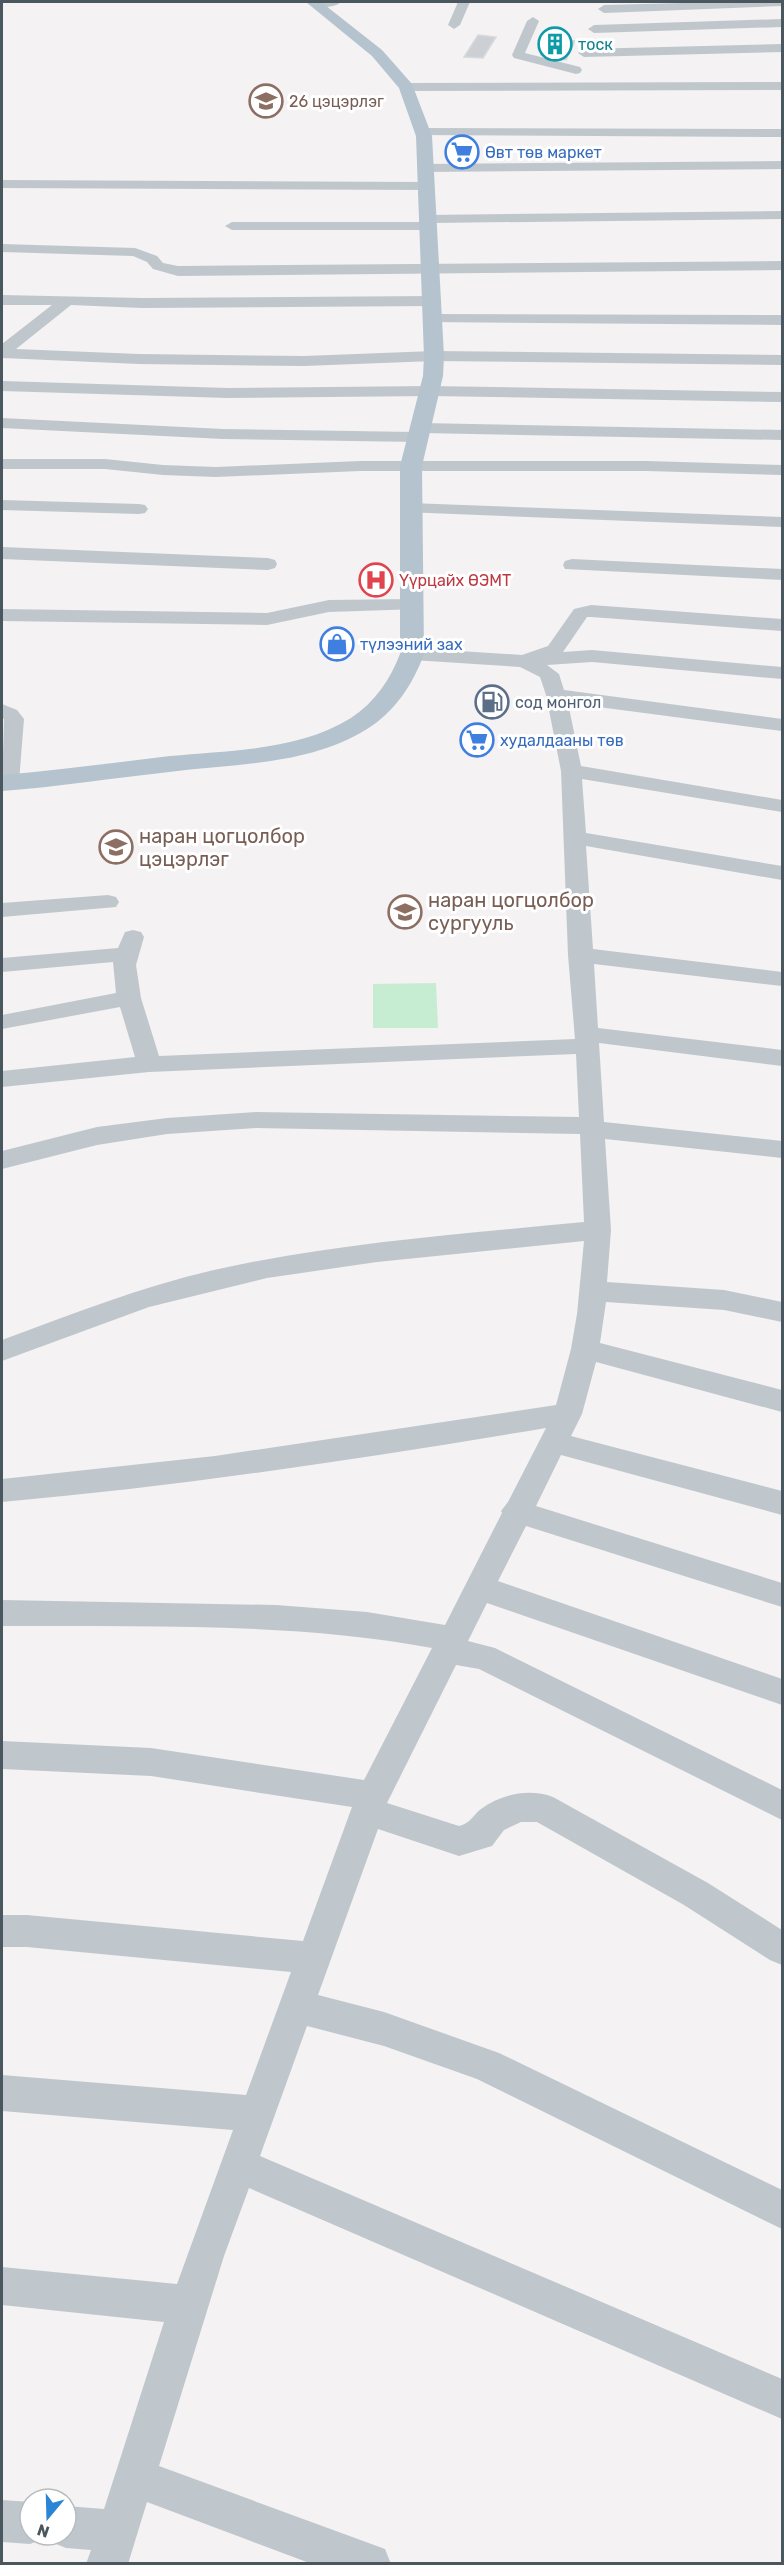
<svg xmlns="http://www.w3.org/2000/svg" width="784" height="2565" viewBox="0 0 784 2565" font-family="Rubik,sans-serif">
<style>
.green{fill:#c6edd1}
.building{fill:#ccd0d4;stroke:#d7d9dd;stroke-width:1.5}
.lines{fill:none;stroke-linecap:round;stroke-linejoin:round}
.minor{fill:#bfc7cd;fill-rule:evenodd}
.major{fill:#b4c3ce;fill-rule:evenodd}
.labels{text-anchor:middle;stroke-width:6;stroke-linejoin:round;paint-order:stroke}
.far-culture-label{font-size:16px;fill:#0d838f;stroke:#fff;text-anchor:start}
.far-education-label{font-size:16px;fill:#785e54;stroke:#fff;text-anchor:start}
.far-shop-label{font-size:16px;fill:#366cbe;stroke:#fff;text-anchor:start}
.far-health-label{font-size:16px;fill:#be3a42;stroke:#fff;text-anchor:start}
.far-service-label{font-size:16px;fill:#4e5e75;stroke:#fff;text-anchor:start}
.education-label{font-size:20px;fill:#785e54;stroke:#fff;text-anchor:start}
</style>
<rect width="100%" height="100%" fill="#f4f2f2"/>
<path class="green" d="M436,983L438,1028H373V984Z"/>
<path class="building" d="M478,35L496,37L483,58L464,57Z
M548,39L575,41L566,60L541,55Z"/>
<g class="lines">
<path class="minor" d="M310,2H341C335,8 319,8 311,6Z
M458,2H470L460,25L454,29L448,25Z
M720,2H782V6L604,13L598,9L604,5Z
M533,17L539,21L525,53L580,67L582,70L580,73L576,74L514,58L512,55L527,21Z
M782,19V27L594,33L588,29L594,25Z
M782,44V52L584,57L578,53L584,49Z
M782,82V90L406,91L400,87L406,83Z
M422,128L782,129V137L417,135L415,132Z
M782,161V169L425,172L418,168L425,164Z
M2,180L426,182L433,186L426,190L2,188Z
M782,211V219L432,223L434,226L432,229L427,230H232L225,226L232,222H422L420,219L422,216L427,215Z
M2,244L135,248L157,256L163,263L178,266L782,261V270L178,276L153,269L147,262L133,256L2,252Z
M2,295L142,298L432,296L440,301L432,306L142,308L71,305L16,349L139,354L304,356L434,351L782,355V365L434,361L304,366L139,364L2,358V344L52,305H2Z
M433,314L782,315V325L427,322L425,319L427,316Z
M2,381L228,388L430,386L782,392V402L430,396L228,398L2,391Z
M2,418L223,429L416,432L413,428L415,424L421,423L782,430V440L423,433L427,437L424,441L418,442L223,439L2,428Z
M2,459H105L163,465L216,467L360,461H647L782,465V475L647,471H360L216,477L163,475L105,469H2Z
M2,500L139,504L145,505L148,509L145,513L139,514L2,510Z
M410,503L782,517V527L404,512L401,508L404,504Z
M2,547L268,558L275,560L277,564L275,568L268,570L2,559Z
M572,559L782,569V580L565,569L563,565L565,561Z
M412,599L419,601L422,605L419,609L329,612L267,625L2,621V609L267,613L329,600Z
M591,605L782,619V631L591,617H587L563,652L592,650L782,667V679L592,662L547,665L559,674L564,690L782,719V731L568,703L581,766L782,800V812L582,779L586,833L782,866V880L586,846L593,949L782,972V986L594,964L598,1028L782,1050V1066L599,1043L604,1122L782,1141V1158L605,1139L611,1230L607,1282L724,1290L782,1302V1322L724,1310L606,1302L600,1343L782,1390V1412L596,1362L582,1414L571,1436L782,1491V1515L561,1455L536,1506L782,1583V1607L526,1526L498,1581L782,1679V1705L487,1603L468,1641L495,1648L782,1790V1820L479,1669L456,1665L387,1803L459,1826C471,1823 472,1816 481,1809C501,1794 529,1788 553,1797L708,1883L782,1930V1965L770,1960L684,1905L537,1822H521L504,1830L492,1846L459,1856L378,1829L318,1995L384,2012L499,2053L782,2190V2229L477,2079L384,2046L307,2026L260,2156L782,2379V2419L249,2188L224,2256L159,2466L385,2549L391,2564H312L147,2502L128,2564H86L91,2550L66,2548L51,2542L48,2535H66V2506L104,2509L164,2322L2,2305V2267L177,2284L233,2130L2,2111V2075L246,2095L291,1972L27,1947H2V1915H27L303,1941L352,1807L151,1776L2,1769V1741L151,1748L364,1780L432,1648C291,1622 145,1627 2,1626V1600L276,1605L367,1612L445,1625L502,1513L501,1511L508,1502L546,1428C365,1458 185,1486 2,1502V1479L215,1456L556,1405L571,1349L577,1314L584,1241L377,1262L267,1278L149,1307L2,1361V1340C72,1314 140,1287 214,1270C335,1243 460,1234 584,1222L580,1134L256,1128L167,1134L97,1145L2,1169V1151L97,1127L167,1118L256,1112L579,1117L576,1054L149,1072L2,1087V1071L135,1057L120,1007L2,1029V1015L116,993L113,962L2,972V958L118,948L125,932L133,930L141,932L144,937L136,965L141,998L159,1056L575,1039L568,955L561,771L546,695L540,677L520,667L412,660L405,658L402,654L405,650L412,648L522,655L548,646L574,609Z
M2,704L17,710L24,719L19,782L15,786L2,787L4,719L2,718Z
M108,895L116,897L119,902L116,907L2,917V903Z
M2,2500L30,2502V2535H46L45,2538L30,2544L2,2542Z"/>
<path class="major" d="M306,2H321L382,50L412,84L432,136L444,356L443,376L422,466L424,654C413,684 395,712 367,729C310,765 234,764 169,772C113,778 57,787 2,791V775C58,770 114,763 170,756C230,750 298,751 351,718C375,702 390,680 400,654V466L423,376L424,356L416,136L399,88L372,56Z"/>
</g>
<defs>
<symbol id="building-ring" viewBox="-11 -11 22 22"><circle r="9.5" fill="#fff" stroke="#0f9aa8" stroke-width="1.5"/><path d="M-4-6H4V6H1V3H-1V6H-4ZM-2.5-4.3h1.7v1.8h-1.7ZM.8-4.3h1.7v1.8H.8ZM-2.5-1h1.7V.8h-1.7ZM.8-1h1.7V.8H.8Z" fill="#0f9aa8"/></symbol>
<symbol id="school-ring" viewBox="-11 -11 22 22"><circle r="9.5" fill="#fff" stroke="#8d6e63" stroke-width="1.5"/><path d="M0-5L7-2L0 1L-7-2ZM-4 1L0 2.5L4 1V4Q0 6-4 4Z" fill="#8d6e63"/></symbol>
<symbol id="supermarket-ring" viewBox="-11 -11 22 22"><circle r="9.5" fill="#fff" stroke="#3f7fe0" stroke-width="1.5"/><path d="M-6-5.5h2.5l.6 2H6L4.5 2H-2.5L-4.4-4H-6ZM-1.5 3.2a1.3 1.3 0 1 0 .1 0ZM3 3.2a1.3 1.3 0 1 0 .1 0Z" fill="#3f7fe0"/></symbol>
<symbol id="hospital-ring" viewBox="-11 -11 22 22"><circle r="9.5" fill="#fff" stroke="#e0444e" stroke-width="1.5"/><path d="M-5-5h3v3.5h4V-5h3V5h-3V1.5h-4V5h-3Z" fill="#e0444e"/></symbol>
<symbol id="shop-ring" viewBox="-11 -11 22 22"><circle r="9.5" fill="#fff" stroke="#3f7fe0" stroke-width="1.5"/><path d="M-5-2.5h2.3a2.7 3.5 0 0 1 5.4 0H5L5.5 6h-11ZM-1.5-2.5h3a1.5 2.3 0 0 0-3 0Z" fill="#3f7fe0"/></symbol>
<symbol id="fuel-ring" viewBox="-11 -11 22 22"><circle r="9.5" fill="#fff" stroke="#5c6f8a" stroke-width="1.5"/><path d="M-5.5-6h7V0h2V4h1.3V-2.5L3-4.5l.8-.8L6-3V5H2.5V1h-1V6h-7ZM-4.2-4.7v3.2H.2V-4.7Z" fill="#5c6f8a"/></symbol>
</defs>
<g fill-rule="evenodd">
<use href="#building-ring" x="536" y="25" width="38" height="38"/>
<use href="#school-ring" x="247" y="82" width="38" height="38"/>
<use href="#supermarket-ring" x="443" y="133" width="38" height="38"/>
<use href="#hospital-ring" x="357" y="561" width="38" height="38"/>
<use href="#shop-ring" x="318" y="625" width="38" height="38"/>
<use href="#fuel-ring" x="473" y="683" width="38" height="38"/>
<use href="#supermarket-ring" x="458" y="721" width="38" height="38"/>
<use href="#school-ring" x="97" y="828" width="38" height="38"/>
<use href="#school-ring" x="386" y="893" width="38" height="38"/>
</g>
<g class="labels">
<g class="far-culture-label">
<text x="578" y="50">тоск</text>
</g>
<g class="far-education-label">
<text x="289" y="107">26 цэцэрлэг</text>
</g>
<g class="far-shop-label">
<text x="485" y="158">Өвт төв маркет</text>
<text x="360" y="650">түлээний зах</text>
<text x="500" y="746">худалдааны төв</text>
</g>
<g class="far-health-label">
<text x="399" y="586">Үүрцайх ӨЭМТ</text>
</g>
<g class="far-service-label">
<text x="515" y="708">сод монгол</text>
</g>
<g class="education-label">
<text x="139" y="843">наран цогцолбор<tspan x="139" dy="23">цэцэрлэг</tspan></text>
<text x="428" y="907">наран цогцолбор<tspan x="428" dy="23">сургууль</tspan></text>
</g>
</g>
<rect width="784" height="2565" fill="none" stroke="#4b575e" stroke-width="6"/>
<g transform="translate(48 2517) rotate(199)"><circle r="28" fill="#ffffff" stroke="#b7bcbf" stroke-width="1.5"/>
<path d="M0-4.5L10 22L0 15L-10 22Z" fill="#2a85d6"/>
<text y="-9" font-size="16" font-weight="bold" text-anchor="middle" fill="#4b575e">N</text>
</g>
</svg>
